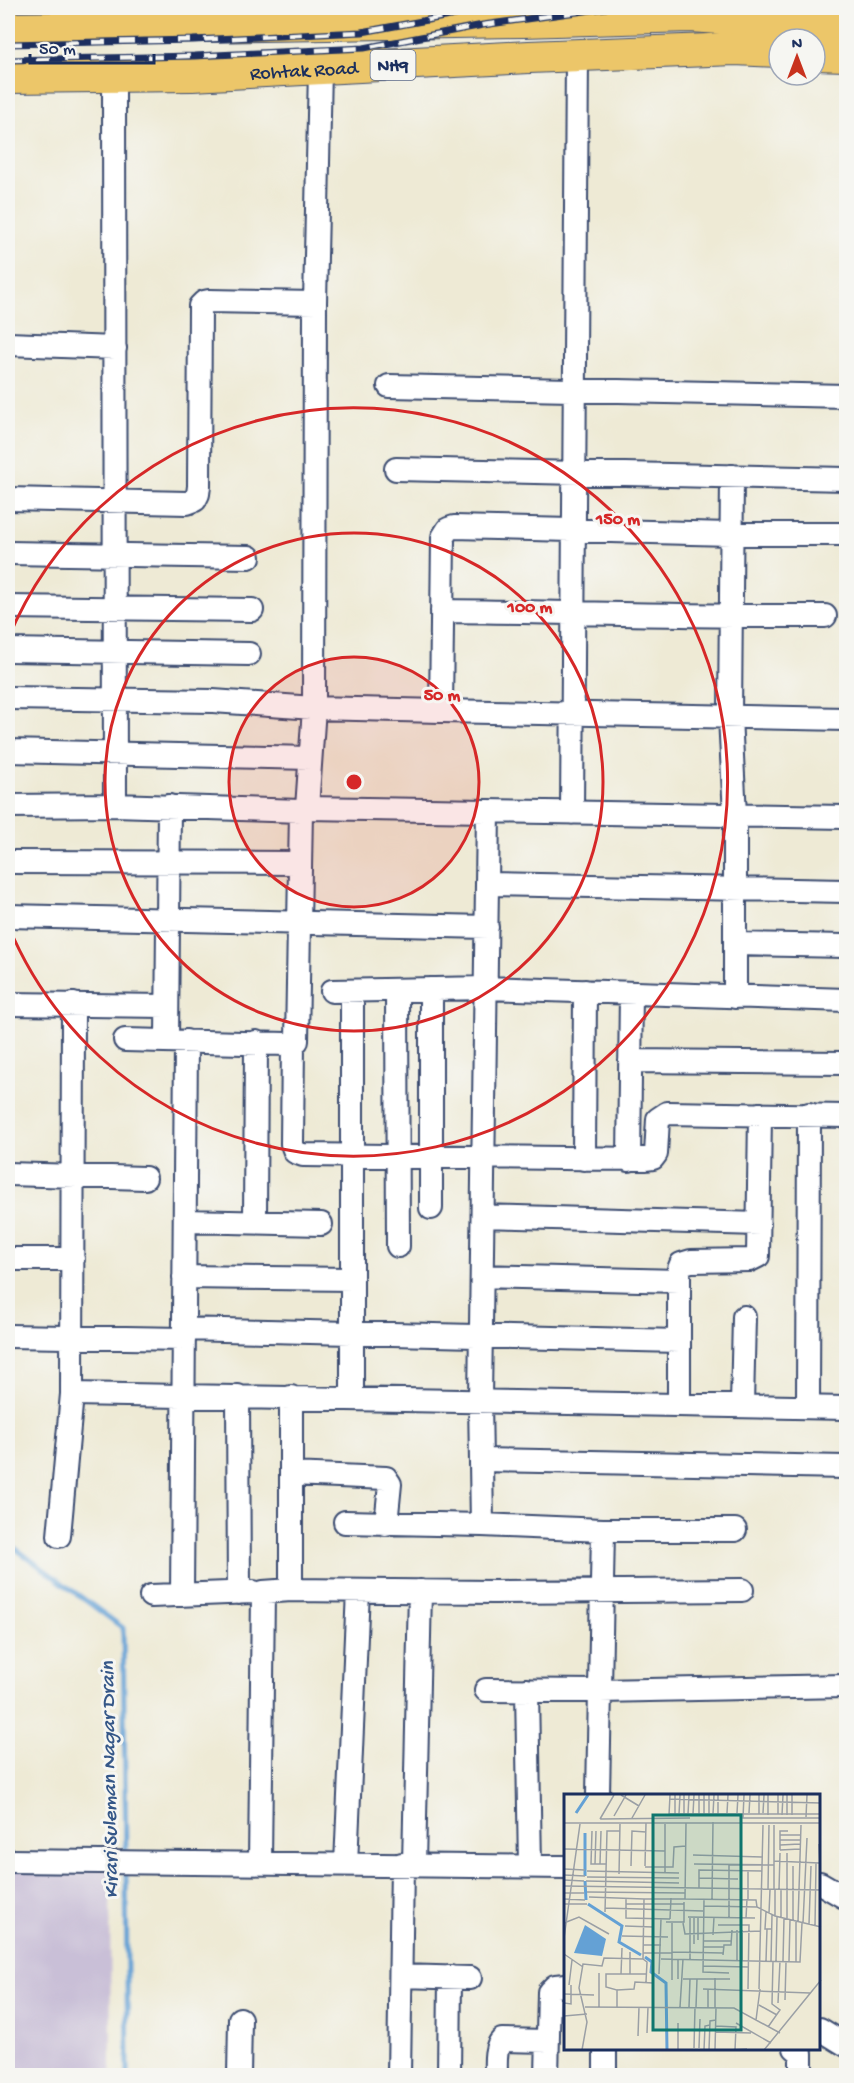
<svg xmlns="http://www.w3.org/2000/svg" width="854" height="2083" viewBox="0 0 854 2083" font-family="'Gochi Hand',sans-serif">
<style>
.industrial{fill:#c9bfd7}
.lines{fill:none;stroke-linecap:round;stroke-linejoin:round}
.stream{stroke:#64a1d5;stroke-width:5}
.minor-casing{stroke:#3b4b70;stroke-width:26}
.highway-casing{stroke:#3b4b70;stroke-width:34}
.minor{stroke:#fff;stroke-width:22}
.highway{stroke:#ecc669;stroke-width:32}
.rail-casing{stroke:#1b2f5e;stroke-width:7}
.rail{stroke:#f6f6f2;stroke-width:4.5;stroke-dasharray:14;stroke-linecap:butt}
.ring{fill:none;stroke:#d62828;stroke-width:3}
.labels{text-anchor:middle;stroke-width:6;stroke-linejoin:round;paint-order:stroke}
.shield{fill:#f6f6f2;stroke:#5d6b8a;stroke-width:1.5}
.shield-label{font-size:18px;font-weight:bold;fill:#1b2f5e}
.street-label{font-size:20px;fill:#1b2f5e;stroke:#f6f6f2}
.water-label{font-size:21px;font-style:italic;fill:#355788;stroke:#f6f6f2}
.inset-river{fill:none;stroke:#64a1d5;stroke-width:3}
.inset-road{fill:none;stroke:#9a9fa5;stroke-width:1.5}
.view{fill:#0f766e;fill-opacity:0.15;stroke:#0f766e;stroke-width:3}
.inset-edge{fill:none;stroke:#1b2f5e;stroke-width:3}
.centre{fill:#d62828;stroke:#f6f6f2;stroke-width:3}
.ring-label{font-size:18px;text-anchor:middle;font-weight:bold;fill:#d62828;stroke:#f6f6f2;stroke-width:6;stroke-linejoin:round;paint-order:stroke}
</style>
<rect width="100%" height="100%" fill="#f6f6f2"/>
<filter id="ink" filterUnits="userSpaceOnUse"><feTurbulence type="fractalNoise" baseFrequency=".0167" numOctaves="2"/><feDisplacementMap in="SourceGraphic" scale="12" xChannelSelector="R" yChannelSelector="G"/><feConvolveMatrix kernelMatrix="1 2 1 2 8 2 1 2 1" color-interpolation-filters="sRGB"/></filter>
<filter id="wash" filterUnits="userSpaceOnUse"><feTurbulence type="fractalNoise" baseFrequency=".008" numOctaves="4" result="noise"/><feDisplacementMap in="SourceGraphic" scale="24" xChannelSelector="R" yChannelSelector="G"/><feGaussianBlur stdDeviation="1.35" result="paint"/><feColorMatrix in="noise" values="0 0 0 0 0 0 0 0 0 0 0 0 0 0 0 0 0 1.4 0 .05"/><feComposite in="paint" operator="in"/></filter>
<g filter="url(#wash)">
<rect width="100%" height="100%" fill="#eeead5"/>
<path class="industrial" d="M110,1869L111,2075H8V1870Z"/>
<g class="lines">
<path class="stream" d="M8,1543L123,1628L126,1858
M126,1867L128,2076"/>
</g>
</g>
<g filter="url(#ink)">
<g class="lines">
<defs>
<path id="minor" d="M114,76L115,805
M8,344L115,348
M389,386L846,396
M396,469L846,479
M732,476L730,717L735,815V997
M8,499L187,503L195,500L198,494L199,486L200,306L204,302L209,301L315,303
M8,553L249,557
M8,607L252,610
M442,611C570,612 697,617 825,616
M8,650L249,654
M8,698L213,701L314,708L441,711L846,719
M441,711L443,537L448,529L454,527L731,534H846
M8,751L310,758
M8,806L115,805L301,811L307,808L314,708L315,303L320,69
M307,808L846,817
M488,811L480,1400L482,1525L603,1530H735
M572,813L577,55
M8,862L300,863
M487,884L846,891
M8,916L487,927
M735,944L846,946
M431,989V1208
M397,990L398,1246
M332,991L486,988L846,1000
M352,991V1398
M8,1004L166,1006
M125,1040L286,1044L297,1041L301,811
M167,1041L169,806
M293,1043L292,1144L295,1152L303,1155L645,1159L653,1158L656,1154L658,1119L667,1113L846,1116
M630,1061L846,1063
M584,1159L585,991
M629,1160L631,993
M8,1174L145,1178
M483,1216L759,1224
M185,1221L321,1224
M255,1222L256,1042
M8,1259H73
M482,1276L679,1281
M184,1277L352,1279
M184,1329L679,1341
M8,1336L184,1339
M72,1394L846,1408
M238,1396L239,1593
M679,1404V1269L681,1264L691,1261L750,1260L758,1256L760,1114
M742,1405L744,1317
M808,1406L809,1114
M483,1460L846,1467
M291,1474L386,1478L390,1484L386,1524
M345,1522L482,1525
M59,1536L72,1394L73,1004
M291,1590L494,1592L742,1590
M182,1595L186,1041
M151,1596L253,1592
M486,1690L600,1691L846,1686
M527,1690L530,1866
M598,1795L603,1530
M8,1861L566,1867
M260,1863L263,1592L291,1590V1397
M346,1864L358,1591
M414,1864L420,1591
M820,1883L846,1898
M401,1976L470,1978
M820,2029L846,2045
M795,2048L801,2053V2076
M239,2076L240,2019
M399,2076L402,1864
M449,2076L450,1977
M496,2076C496,2064 494,2048 502,2040L548,2041
M547,2076L549,1992L555,1986L566,1985
M605,2076V2048"/>
<g id="highway">
<path d="M8,29L523,21L689,16L846,26"/>
<path d="M815,54L846,55"/>
<path id="s1" d="M8,77L192,75L529,57L735,49L779,51"/>
</g>
</defs>
<use href="#minor" class="minor-casing"/>
<use href="#highway" class="highway-casing"/>
<use href="#minor" class="minor"/>
<use href="#highway" class="highway"/>
<defs>
<path id="rail" d="M8,44L193,40L362,32L493,8
M8,60L194,56L364,48L483,25L606,8"/>
</defs>
<use href="#rail" class="rail-casing"/>
<use href="#rail" class="rail"/>
</g>
</g>
<circle cx="354" cy="782" r="125" fill="#d62828" fill-opacity=".12"/>
<g class="ring">
<circle cx="354" cy="782" r="125"/>
<circle cx="354" cy="782" r="249"/>
<path d="M8 639A374 374 0 1 1 8 925"/>
</g>
<g class="labels">
<rect class="shield" x="370.5" y="50" width="45" height="30" rx="4.5"/>
<g class="shield-label">
<text x="393" y="71">NH9</text>
</g>
<g class="street-label">
<text dy="7" stroke="none"><textPath href="#s1" startOffset="296">Rohtak Road</textPath></text>
</g>
<g class="water-label">
<text transform="translate(108 1780) rotate(-91)" y="7">Kirari Suleman Nagar Drain</text>
</g>
</g>
<g transform="translate(564 1794)">
<rect width="256" height="256" fill="#eeead5"/>
<path d="M21,131L42,145L38,162L10,159Z" fill="#64a1d5"/>
<path class="inset-river" d="M12,19L24,1M21,39V82M21,87L22,106M24,110L58,132L55,148L77,161M81,163L88,168L87,178L102,189L103,256"/>
<path class="inset-road" d="M57,1L75,12M180,1L179,24H257M106,5L257,9M163,19L164,1M173,19L174,1M185,19L186,1M199,19L200,1M105,20H257M111,20V1M115,20L116,1M120,20V1M124,20L125,1M129,20L130,1M135,20V1M140,20V1M145,20V1M149,20L150,1M154,20V1M195,20V1M214,20V1M105,21L106,1M204,21V1M218,21L219,1M223,21V1M228,21V1M50,22L62,1M242,23L243,1M68,24L81,1M36,25L50,1M36,25L126,24M0,29H257M101,30V79M28,37L27,70H42M216,41H237M216,46H236M255,50L256,71M216,51L236,50M0,55L101,57M216,56V37H224M216,56L236,55M129,61L198,63M210,67L255,69M31,70L32,37M36,70L37,37M130,70L210,71M165,70V124M67,72L68,37L82,38M81,72L82,29M81,73H109L110,53L122,52M0,75L21,76M184,76V105M23,77L115,79M55,80L56,30M0,81L21,82M23,83L115,84M135,84L174,85M0,86L20,87M22,87L115,89M0,92L257,96M135,95V76L198,77M204,96L205,31M210,96V31M215,96L216,59M23,98L121,99M0,99H20M25,103L80,105M62,104V124L106,125M0,105L21,106M121,105L192,106L193,113L211,122L257,133M140,105L139,178L165,179M148,105L149,28M0,110H23M62,110H120M140,112L193,113M41,114L139,117M41,118L43,37H56M202,118L201,135H207M205,119L206,96M211,122V96M124,123L191,124M126,123V165M130,123V150M134,123V146M182,124L183,105M217,124V96M106,125L107,104M223,125V59M229,127V72M102,128H120V108M232,128V168M234,128L237,31M0,129L15,123L45,140M119,129L121,140L197,137M239,129L243,44M245,130L247,72M154,131H185L184,195M61,132L89,133M251,132L252,69M149,141L150,123M58,142L104,143M0,144L16,30M139,147H168M79,151H97M139,153H159M108,158L159,159M79,159H108M0,160L19,173M159,161L160,151H167L168,136M79,165L83,168L82,188M97,165L236,168L238,129M114,165V185M173,166V136M178,166V136M202,167L203,135M207,167L208,121M212,167L213,123M219,167L220,124M225,167L226,126M139,172L184,173M57,180L58,154M66,180V158M95,180L97,125M119,185H166M108,186V129M5,191L8,166M139,195L246,199M144,195V214M195,195L199,31M53,196L70,195L71,188L89,189V213M0,200L30,201M221,206L222,168M0,209L7,210V191M214,209L216,167M195,211L213,221M21,213L170,214L216,239M35,213V179M53,213V196L42,193V180H82M116,213L119,165M125,213L126,185M132,213L133,185M151,214V184M0,222L23,220M192,226L196,195M172,229L207,249M152,232L172,233L171,256M204,233L216,216L208,210L209,167M152,238L187,239M83,239L84,213M74,242L75,213M130,254L131,213M135,254L136,225M18,256L23,228L15,194L19,170L38,172L40,164L79,165L80,105H121L122,29M114,256V229M140,256L141,232L146,231M145,256L146,227L152,226M151,256L152,214M163,256L183,255M200,256L257,186"/>
<path class="view" d="M89,21H177V236H89Z"/>
<rect width="256" height="256" class="inset-edge"/>
</g>
<circle cx="354" cy="782" r="9" class="centre"/>
<g class="ring-label">
<text x="618" y="524">150 m</text>
<text x="530" y="612">100 m</text>
<text x="442" y="700">50 m</text>
</g>
<rect width="854" height="2083" fill="none" stroke="#f6f6f2" stroke-width="30"/>
<g transform="translate(797 57)"><circle r="28" fill="#f6f6f2" stroke="#9ea6b7" stroke-width="1.5"/>
<path d="M0-4.5L10 22L0 15L-10 22Z" fill="#c8321e"/>
<text y="-9" font-size="16" font-weight="bold" text-anchor="middle" fill="#1b2f5e">N</text>
</g>
<path d="M30 54v9h124v-9" fill="none" stroke="#1b2f5e" stroke-width="3"/>
<text x="39" y="54" font-size="18" fill="#1b2f5e" stroke="#f6f6f2" stroke-width="4.5" paint-order="stroke">50 m</text>
</svg>
